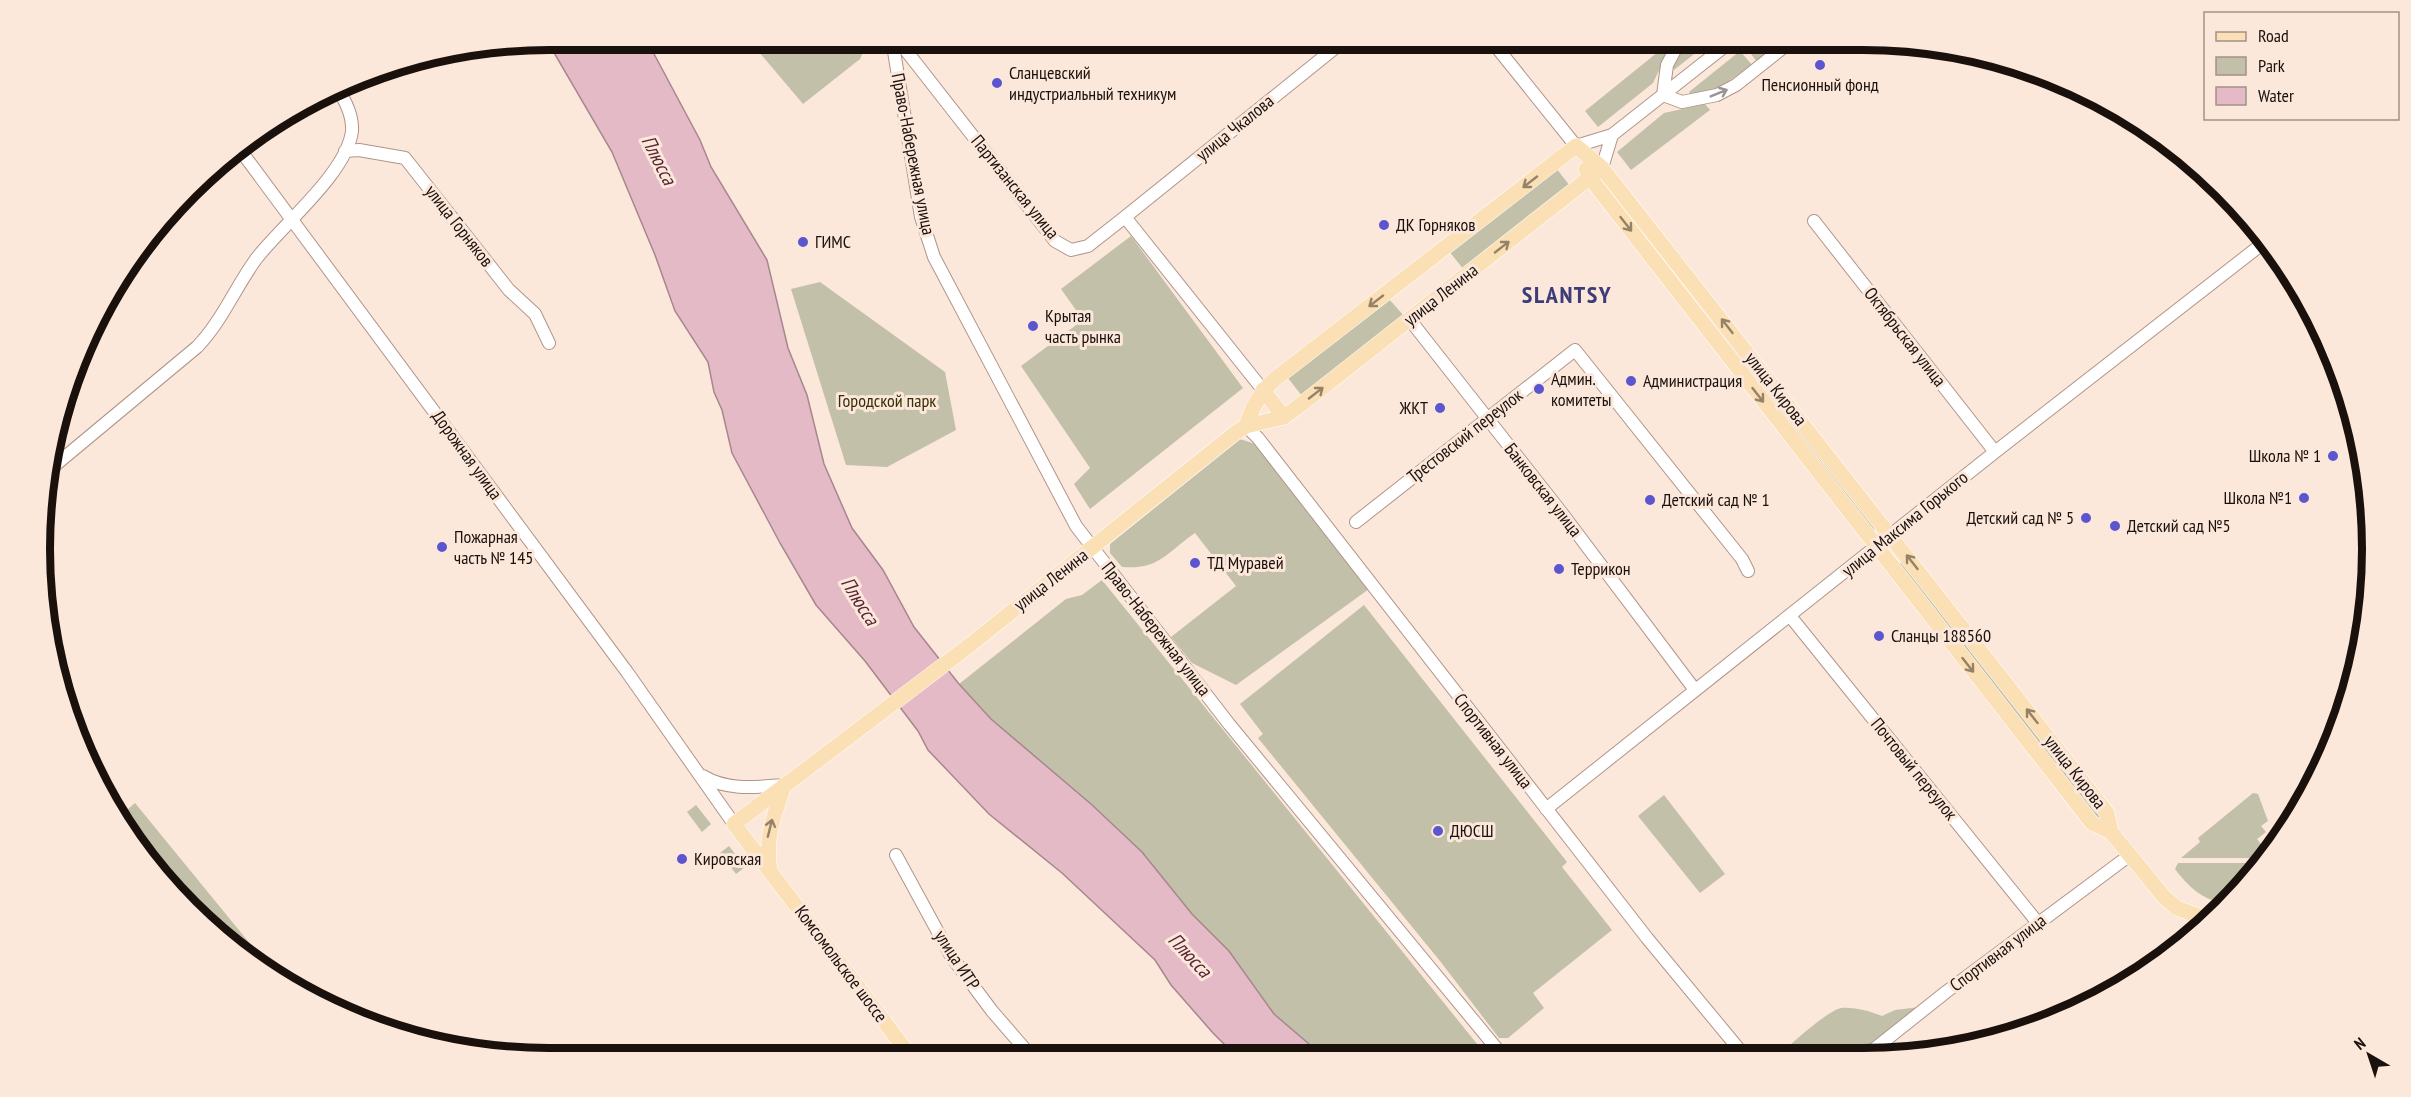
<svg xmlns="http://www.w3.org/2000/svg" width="2411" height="1097" viewBox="0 0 2411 1097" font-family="'PT Sans Narrow',sans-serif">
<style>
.green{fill:#c2c0a8}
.water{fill:#e3bac6;stroke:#a7878e;stroke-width:1.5}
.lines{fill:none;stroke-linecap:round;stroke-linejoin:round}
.minor-casing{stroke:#af9689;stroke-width:14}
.major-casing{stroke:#fff;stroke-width:16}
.minor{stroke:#fff;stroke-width:12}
.major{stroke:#fbdfb5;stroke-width:15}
.oneway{stroke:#989492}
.oneway2{stroke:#968269}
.poi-dot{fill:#5c56ce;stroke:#fce7db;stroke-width:2}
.labels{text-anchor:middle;stroke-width:6;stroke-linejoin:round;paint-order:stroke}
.poi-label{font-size:18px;fill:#1a110c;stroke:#fce7db;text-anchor:start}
.street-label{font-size:18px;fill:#1a110c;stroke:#fce7db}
.park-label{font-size:18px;fill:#353001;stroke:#fce7db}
.water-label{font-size:20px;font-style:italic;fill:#582437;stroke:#fce7db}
.district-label{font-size:24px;font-weight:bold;letter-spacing:1.5px;fill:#3c3c78;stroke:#fce7db}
.rim{fill:none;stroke:#1a110c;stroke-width:8}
</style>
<rect width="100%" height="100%" fill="#fce7db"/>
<path class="green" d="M748,39H869L860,59L803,104Z
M1674,39L1653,83L1598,127L1585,111Z
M1687,39H1713L1674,70C1670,59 1681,48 1687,39Z
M1754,39H1785L1757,62L1745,46Z
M1740,51L1752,65L1717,89L1691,95L1689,92Z
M1705,104L1710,110L1631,170L1617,152L1664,113Z
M1556,168L1570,186L1464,270L1449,251Z
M1628,210L1876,526L1875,529L1872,530L1624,214Z
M1131,236L1243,388L1090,509L1074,484L1090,468L1021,366L1083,320L1061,289Z
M820,282L945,372L956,430L887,467L846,465L791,289Z
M1389,299L1404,316L1302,396L1288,378Z
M1240,439L1255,444L1369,589L1236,685L1192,663L1171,637L1236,586L1195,533C1167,552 1160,570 1122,567L1110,553V544Z
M1903,561L2104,817L2101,824L1898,565Z
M1102,580L1486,1055L1323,1056L1274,1014L1229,951L1192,914L1113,827L1091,804L991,719L959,684L1066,599L1082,595Z
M1364,605L1567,862L1562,867L1612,930L1533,993L1544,1008L1508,1038H1499L1440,961L1258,738L1263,734L1240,704Z
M2253,793L2258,794L2268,821L2261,826L2266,832L2257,839L2269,855L2267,858H2181L2200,842L2198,838Z
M1664,795L1725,874L1700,893L1638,816Z
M135,803L265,962L266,965L213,932L119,817Z
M696,805L711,824L702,832L687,812Z
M729,846L745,867L736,874L720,853Z
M2178,863H2262L2223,903C2201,899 2188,886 2175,869Z
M1920,1007L1861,1054H1781C1790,1044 1829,1010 1841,1008C1856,1007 1868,1011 1882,1016L1895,1010Z"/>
<path class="water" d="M546,39H646L700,140L711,167L767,260L788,348L807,395L824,464L852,528L883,570L914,627L959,684L991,719L1091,804L1142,852L1192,914L1229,951L1274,1014L1323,1056H1236L1213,1033L1171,985L1155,960L1062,873L989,814L928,750L918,731L865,661L816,605L780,543L732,453L722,410L714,392L708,362L675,311L655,255L612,152Z"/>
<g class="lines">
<defs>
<path id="minor" d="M892,39L921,217L934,257L1076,526L1229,724L1502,1055
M897,39L1055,241L1071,250L1088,246L1125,217L1263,390
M1490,39L1576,146L1612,135L1734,39
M1663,95L1682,102L1717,95L1736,85L1794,39
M1663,95L1667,65L1681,39
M238,147L627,672L734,824
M345,151L359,150L405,158L509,290L535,314L549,343
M1602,168L1612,135
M1125,217L1346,39
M1814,221L1995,452
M1410,320L1561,512L1695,690
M1246,426L1258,438L1647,938L1743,1054
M48,471L197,347C222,321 235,288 256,259C282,225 347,173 352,131C353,116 345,100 337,88
M1356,522L1575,350L1742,559L1748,571
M1790,616L2038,923
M703,776C727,791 757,787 784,785
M1546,809L1995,452L2266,241
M896,855L951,956L992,1011L1031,1056
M1868,1054L1946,992L2130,855"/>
<path id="major" d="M1576,146L1602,168L2107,813L2111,832L2164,897L2177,908L2206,919
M1586,169L1590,178L2092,823L2111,832
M1263,390L1284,417
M1246,426C1252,407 1260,392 1275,379L1576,146
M770,872C765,835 773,820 784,785
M911,1057L734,824L970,645L1234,434L1246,426L1284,417L1299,406L1602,168"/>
</defs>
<use href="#minor" class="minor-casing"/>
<use href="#major" class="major-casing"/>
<use href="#minor" class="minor"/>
<use href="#major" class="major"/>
</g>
<defs><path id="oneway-shaft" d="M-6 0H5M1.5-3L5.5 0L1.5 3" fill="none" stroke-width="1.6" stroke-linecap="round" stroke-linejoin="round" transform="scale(1.5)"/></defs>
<use class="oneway" href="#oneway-shaft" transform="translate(1719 93) rotate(-22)"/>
<g class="oneway2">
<use href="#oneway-shaft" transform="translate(1530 182) rotate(142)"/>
<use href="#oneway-shaft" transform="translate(1626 224) rotate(52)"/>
<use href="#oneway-shaft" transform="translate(1502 247) rotate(-38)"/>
<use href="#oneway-shaft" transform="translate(1376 301) rotate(142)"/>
<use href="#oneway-shaft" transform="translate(1727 326) rotate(-128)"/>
<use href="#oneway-shaft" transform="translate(1316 393) rotate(-38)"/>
<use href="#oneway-shaft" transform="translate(1758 395) rotate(52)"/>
<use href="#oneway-shaft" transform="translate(1912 562) rotate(-128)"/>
<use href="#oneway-shaft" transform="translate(1968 665) rotate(52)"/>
<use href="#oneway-shaft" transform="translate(2032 716) rotate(-128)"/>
<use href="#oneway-shaft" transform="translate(770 828) rotate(-76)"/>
</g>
<g class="poi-dot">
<circle cx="1820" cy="65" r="6"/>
<circle cx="997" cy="83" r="6"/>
<circle cx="1384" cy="225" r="6"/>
<circle cx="803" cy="242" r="6"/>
<circle cx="1033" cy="326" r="6"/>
<circle cx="1631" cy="381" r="6"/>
<circle cx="1539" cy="389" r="6"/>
<circle cx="1440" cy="408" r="6"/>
<circle cx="2333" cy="456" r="6"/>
<circle cx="2304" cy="498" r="6"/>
<circle cx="1650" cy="500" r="6"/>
<circle cx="2086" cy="518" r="6"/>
<circle cx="2115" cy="526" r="6"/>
<circle cx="442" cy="547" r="6"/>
<circle cx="1195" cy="563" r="6"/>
<circle cx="1559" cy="569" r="6"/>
<circle cx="1879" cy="636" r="6"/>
<circle cx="1438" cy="831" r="6"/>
<circle cx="682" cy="859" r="6"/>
</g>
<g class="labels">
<g class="poi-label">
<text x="1009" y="79">Сланцевский<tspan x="1009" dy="21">индустриальный техникум</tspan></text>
<text x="1820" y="91" text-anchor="middle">Пенсионный фонд</text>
<text x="1396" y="231">ДК Горняков</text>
<text x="815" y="248">ГИМС</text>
<text x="1045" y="322">Крытая<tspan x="1045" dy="21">часть рынка</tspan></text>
<text x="1551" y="385">Админ.<tspan x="1551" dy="21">комитеты</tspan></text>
<text x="1643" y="387">Администрация</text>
<text x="1428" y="414" text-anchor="end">ЖКТ</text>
<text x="2321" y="462" text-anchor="end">Школа № 1</text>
<text x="2292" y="504" text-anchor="end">Школа №1</text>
<text x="1662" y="506">Детский сад № 1</text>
<text x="2074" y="524" text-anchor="end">Детский сад № 5</text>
<text x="2127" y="532">Детский сад №5</text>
<text x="454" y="543">Пожарная<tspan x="454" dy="21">часть № 145</tspan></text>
<text x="1207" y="569">ТД Муравей</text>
<text x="1571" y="575">Террикон</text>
<text x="1891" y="642">Сланцы 188560</text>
<text x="1450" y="837">ДЮСШ</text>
<text x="694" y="865">Кировская</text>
</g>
<g class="street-label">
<text transform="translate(1235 128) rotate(-39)" y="6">улица Чкалова</text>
<text transform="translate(913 154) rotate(79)" y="6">Право-Набережная улица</text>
<text transform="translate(1015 187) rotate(51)" y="6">Партизанская улица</text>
<text transform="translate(459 226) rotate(52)" y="6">улица Горняков</text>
<text transform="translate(1441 295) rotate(-38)" y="6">улица Ленина</text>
<text transform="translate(1905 337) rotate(52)" y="6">Октябрьская улица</text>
<text transform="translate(1776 389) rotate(52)" y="6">улица Кирова</text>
<text transform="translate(1465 436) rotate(-38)" y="6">Трестовский переулок</text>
<text transform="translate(467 455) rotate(54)" y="6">Дорожная улица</text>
<text transform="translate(1543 490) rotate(52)" y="6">Банковская улица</text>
<text transform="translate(1905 524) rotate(-39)" y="6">улица Максима Горького</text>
<text transform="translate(1051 580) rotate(-38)" y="6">улица Ленина</text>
<text transform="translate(1156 629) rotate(52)" y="6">Право-Набережная улица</text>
<text transform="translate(1493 741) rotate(52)" y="6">Спортивная улица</text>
<text transform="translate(1914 769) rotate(51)" y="6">Почтовый переулок</text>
<text transform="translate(2075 772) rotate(52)" y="6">улица Кирова</text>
<text transform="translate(1998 953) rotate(-37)" y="6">Спортивная улица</text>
<text transform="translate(957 960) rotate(57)" y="6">улица ИТР</text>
<text transform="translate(841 964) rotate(53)" y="6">Комсомольское шоссе</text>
</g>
<g class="park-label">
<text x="887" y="407">Городской парк</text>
</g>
<g class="water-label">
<text transform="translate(659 160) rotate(63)" y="7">Плюсса</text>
<text transform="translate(860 601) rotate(58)" y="7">Плюсса</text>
<text transform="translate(1190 955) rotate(47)" y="7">Плюсса</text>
</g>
<g class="district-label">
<text x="1567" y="303">SLANTSY</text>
</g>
</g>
<path d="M0 0H2411V1097H0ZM549 50H1863A499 499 0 0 1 2362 549V549A499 499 0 0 1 1863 1048H549A499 499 0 0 1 50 549V549A499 499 0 0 1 549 50Z" fill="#fce7db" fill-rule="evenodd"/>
<path class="rim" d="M549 50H1863A499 499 0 0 1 2362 549V549A499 499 0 0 1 1863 1048H549A499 499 0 0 1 50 549V549A499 499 0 0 1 549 50Z"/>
<rect x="2204" y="12" width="195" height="108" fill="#fce7db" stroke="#a29188" stroke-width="1.5"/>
<rect x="2216" y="32" width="30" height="9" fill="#fbdfb5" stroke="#a29188" stroke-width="1.5"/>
<text x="2258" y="42" font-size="18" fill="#1a110c">Road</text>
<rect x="2216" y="57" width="30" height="18" fill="#c2c0a8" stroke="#a29188" stroke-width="1.5"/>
<text x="2258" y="72" font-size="18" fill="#1a110c">Park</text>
<rect x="2216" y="87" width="30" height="18" fill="#e3bac6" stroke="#a29188" stroke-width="1.5"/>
<text x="2258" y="102" font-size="18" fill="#1a110c">Water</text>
<g transform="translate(2369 1055) rotate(321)" stroke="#fce7db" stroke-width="4.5" paint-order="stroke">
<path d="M0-4.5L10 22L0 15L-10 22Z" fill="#1a110c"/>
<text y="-9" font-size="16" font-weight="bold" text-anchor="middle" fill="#1a110c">N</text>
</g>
</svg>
